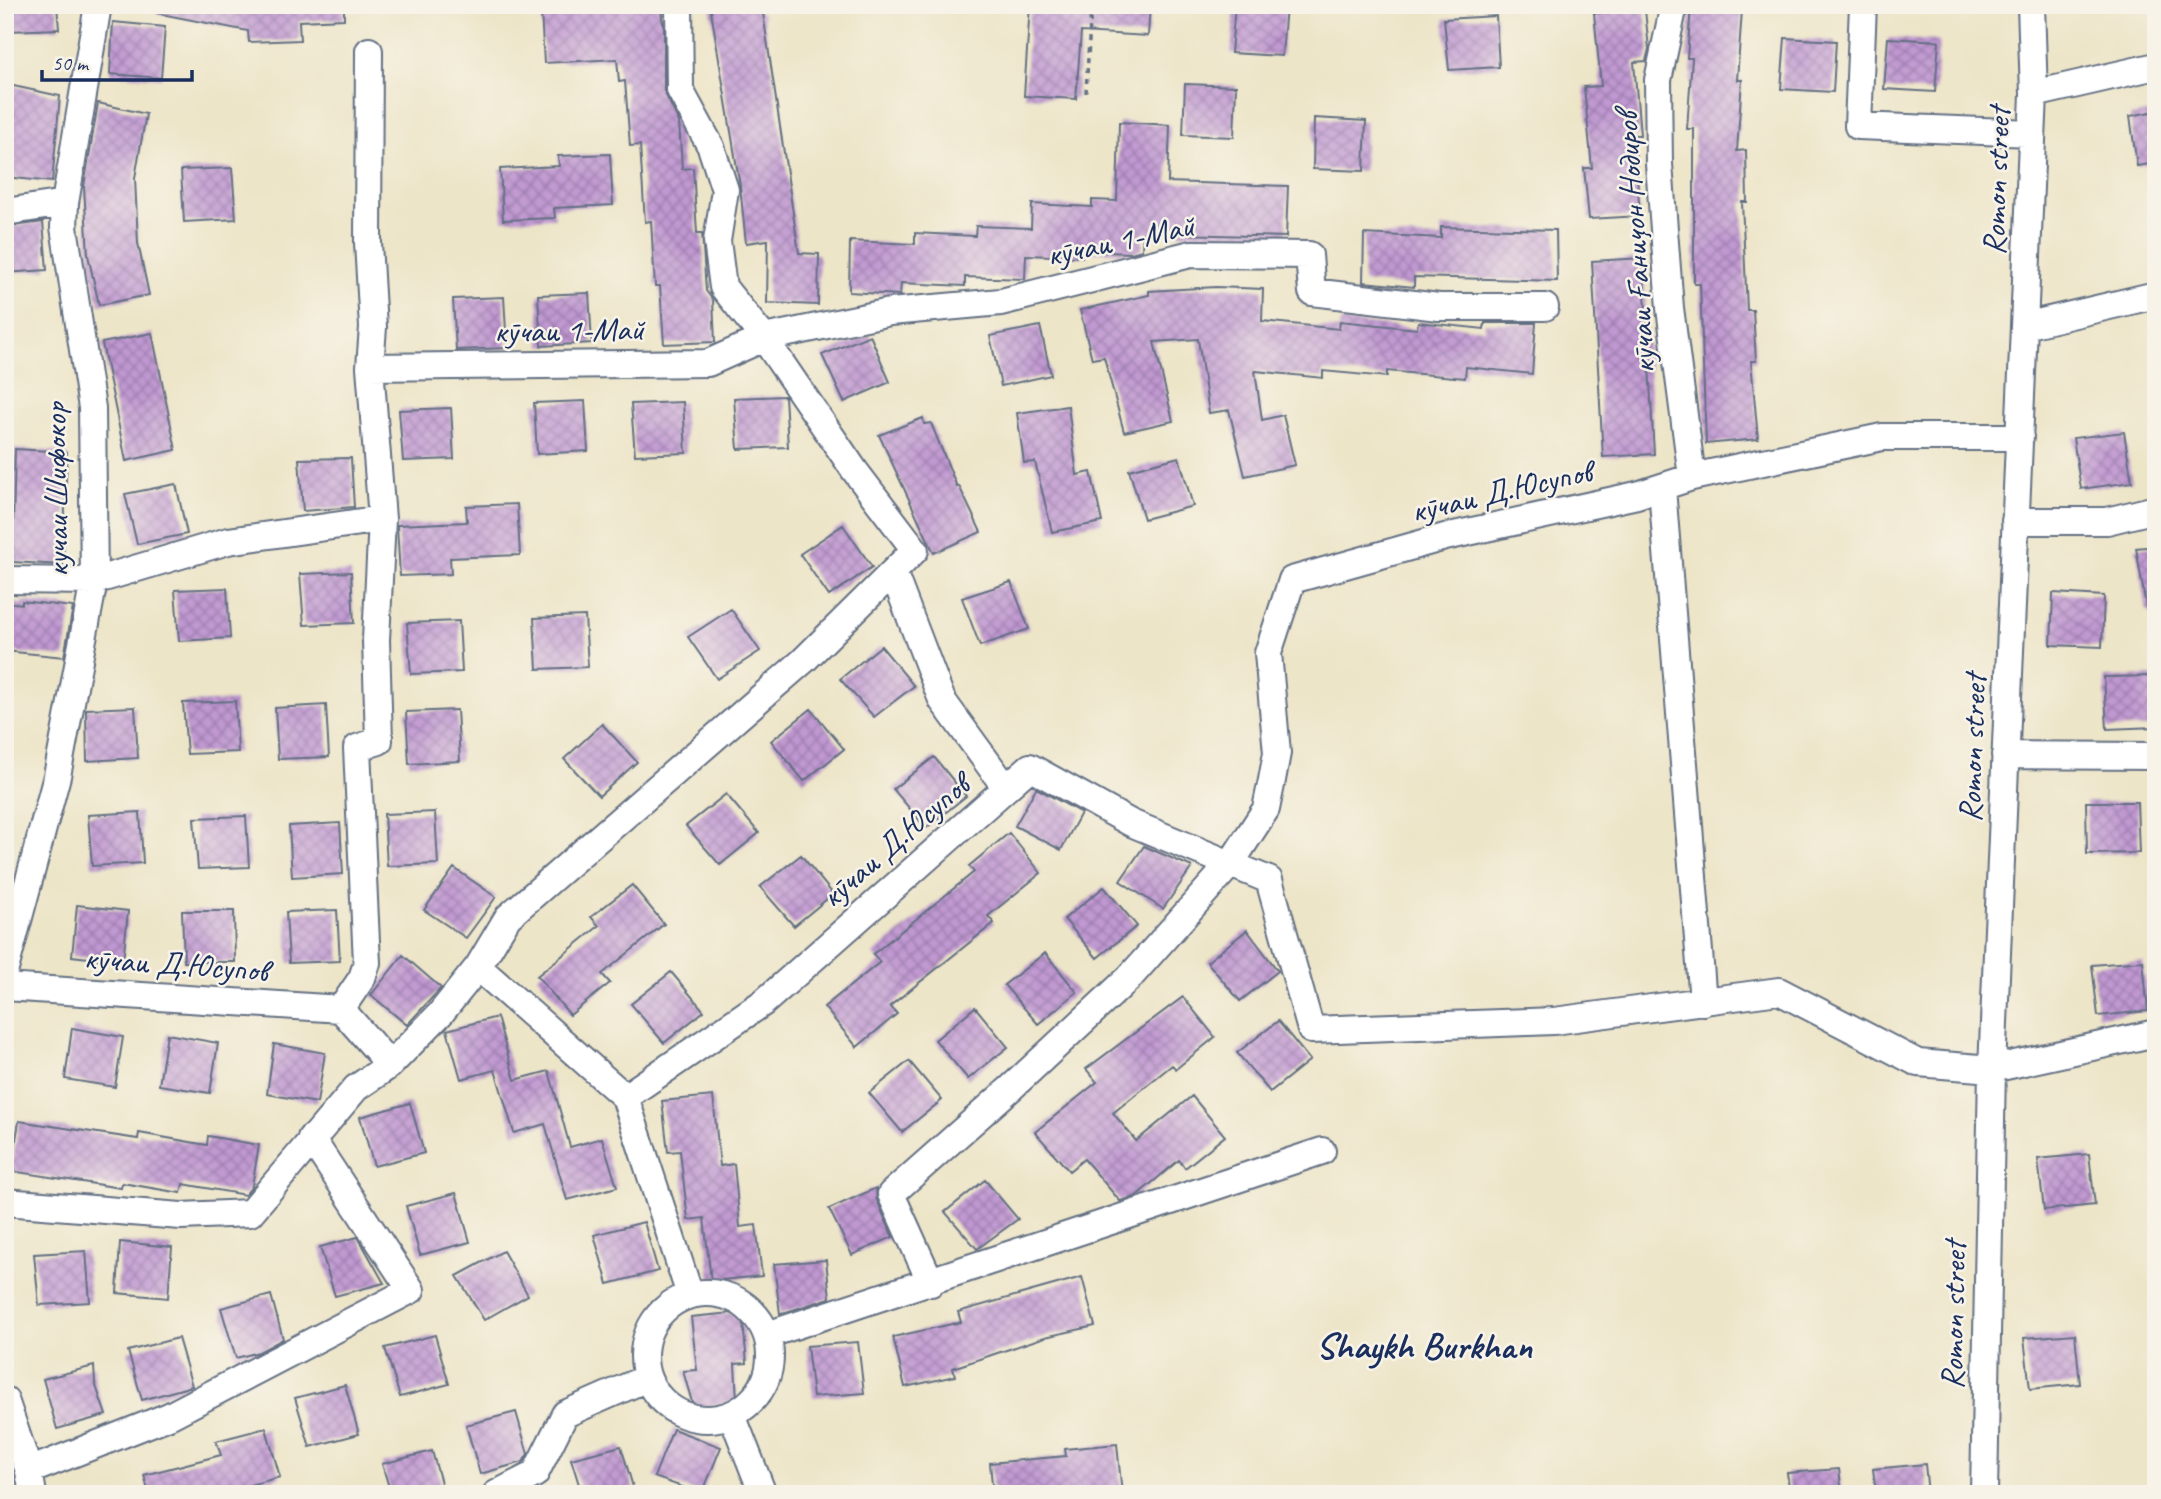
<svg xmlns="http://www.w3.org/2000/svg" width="2161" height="1499" viewBox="0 0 2161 1499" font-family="Caveat,sans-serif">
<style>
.building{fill:url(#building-cross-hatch)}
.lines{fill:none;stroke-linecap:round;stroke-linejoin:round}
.minor-casing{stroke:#646f83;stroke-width:30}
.path{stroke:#646f83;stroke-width:3.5;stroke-dasharray:5 5;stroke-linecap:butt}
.minor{stroke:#fff;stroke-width:26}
.labels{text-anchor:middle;stroke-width:5;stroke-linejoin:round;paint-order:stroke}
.street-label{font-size:33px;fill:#1b2f5e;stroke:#f7f3e8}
.quarter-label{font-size:37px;font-weight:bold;fill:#1b2f5e;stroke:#f7f3e8}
</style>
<defs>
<pattern id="building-cross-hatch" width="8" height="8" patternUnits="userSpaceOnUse" patternTransform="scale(1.75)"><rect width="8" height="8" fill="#c199d2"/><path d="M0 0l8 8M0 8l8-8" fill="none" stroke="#9c7dae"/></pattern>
</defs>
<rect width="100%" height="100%" fill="#f7f3e8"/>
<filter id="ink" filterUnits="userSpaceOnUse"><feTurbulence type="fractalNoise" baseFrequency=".0143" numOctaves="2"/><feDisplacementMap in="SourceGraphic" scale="14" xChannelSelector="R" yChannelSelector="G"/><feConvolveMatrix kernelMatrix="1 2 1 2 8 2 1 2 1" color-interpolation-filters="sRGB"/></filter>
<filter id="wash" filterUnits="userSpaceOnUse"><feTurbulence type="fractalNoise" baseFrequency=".00686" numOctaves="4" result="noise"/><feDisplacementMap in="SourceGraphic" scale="28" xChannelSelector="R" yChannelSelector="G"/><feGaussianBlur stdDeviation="1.57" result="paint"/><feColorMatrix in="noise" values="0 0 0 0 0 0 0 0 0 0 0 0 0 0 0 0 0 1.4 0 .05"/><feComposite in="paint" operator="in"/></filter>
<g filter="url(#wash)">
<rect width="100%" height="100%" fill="#ede5c8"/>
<g id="blocks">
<path class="building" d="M6,5H57L59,29L8,31Z
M156,5H344V19L299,21L300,40L249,42L248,31L156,13Z
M609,5H660L664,28V91L679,122L682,169L693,168L697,233H702L706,291L713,300L715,342L664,344L660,286H655L651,221L645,222L640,145L630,146L625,81L619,82L617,59L544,63L541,11L609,9Z
M710,5H759L760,13H763L799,253L819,254L818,305L767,303L768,240L746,243L740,186Z
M1030,5H1150L1148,36L1081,32L1076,99L1024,96Z
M1235,5H1286L1282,56L1231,53Z
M1691,7L1742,10L1737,80H1742L1737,151L1746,150L1747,202H1742L1747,310H1753L1756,361H1751L1758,439L1706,444L1700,284H1694V129H1687L1692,58H1687Z
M1645,10L1649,49L1646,61L1634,62L1640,135H1634L1640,216L1589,219L1584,168H1592L1584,87L1601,86L1594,13Z
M1496,16L1499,67L1449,70L1444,19Z
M113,22L165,27L161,78L110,74Z
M1785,38L1836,41L1833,92L1781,89Z
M1888,38L1939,41L1935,92L1884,89Z
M1185,84L1236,86L1234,137L1183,135Z
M9,85L60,96L52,182L5,177Z
M98,103L146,114L135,178L138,243L149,295L99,305L88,255L84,186Z
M2156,111V163L2137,166L2130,116Z
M1314,118L1366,121L1364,171L1313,169Z
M1119,122L1170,125L1168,182L1288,186L1286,237L1143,233L1142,250L1131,253L1082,251V257L1026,255L1025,279L965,277V286L901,283L900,295L849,292L850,241L915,244V233L975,236L976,226L1031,228L1032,204L1092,207V200L1117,201Z
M610,154L613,205L554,208L555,218L503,220L500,169L559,166L558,156Z
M232,168L236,219L184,222L181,170Z
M43,222L47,270L5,273V227Z
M1441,227L1556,230L1557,281L1414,277V287L1363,282L1364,234L1441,238Z
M1643,258L1654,454L1603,457L1592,261Z
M1216,287L1263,289L1262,321L1339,329L1340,321L1417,329L1418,322L1484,329L1485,323H1536L1532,374L1466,367L1465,378L1387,371V377L1323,371V378L1255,371L1262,420L1283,415L1295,465L1245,476L1229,410L1209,413L1198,339L1154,342L1173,421L1124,432L1104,357L1092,359L1080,310L1149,295V291Z
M589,293L592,343L541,346L538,295Z
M504,297L507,348L456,350L453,299Z
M1040,326L1051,375L1001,386L990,336Z
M152,333L176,450L126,461L102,343Z
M870,335L890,382L844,402L822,355Z
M785,396L788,447L738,449L734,398Z
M585,401L588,451L537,454L534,403Z
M683,402L686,453L635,455L631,404Z
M1068,406L1077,475L1091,472L1102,522L1052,532L1035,462L1024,463L1017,413Z
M451,408L454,459L403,461L399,410Z
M923,418L924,424L931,423L957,487L959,486L981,532L934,553L879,435Z
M2124,432L2132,482L2081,489L2073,438Z
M15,449L67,452L63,565L12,562Z
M1179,457L1193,506L1144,519L1129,470Z
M351,458L354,507L303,511L299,459Z
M176,484L187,534L137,544L125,494Z
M517,504L520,555L450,558L451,574L400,576L397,525L467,522L466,506Z
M843,525L872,567L829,596L800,554Z
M2156,546V612H2147L2136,548Z
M351,572L354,623L304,625L300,574Z
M1011,582L1029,629L980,646L962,598Z
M227,588L230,638L179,641L175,590Z
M2053,593L2104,596L2102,647L2051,645Z
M22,601L73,607L64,657L5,651V602L22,604Z
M731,609L760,651L717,679L688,637Z
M585,616L588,667L537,669L534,618Z
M459,621L462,672L411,674L407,623Z
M881,646L914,686L874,717L840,679Z
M2156,676V727L2107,729L2104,677Z
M235,701L238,752L187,754L183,703Z
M326,705L329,757L278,759L275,708Z
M135,707L138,758L87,761L86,709Z
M811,709L844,749L804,781L771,741Z
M457,710L460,761L409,764L406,712Z
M602,724L637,762L599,796L564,759Z
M934,757L966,796L926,828L893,789Z
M1036,788L1081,813L1061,850L1015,826Z
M726,794L759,833L720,865L686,826Z
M2086,802H2137L2139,853L2087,854Z
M140,812L143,863L92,866L88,815Z
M435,812L438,864L387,866L384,814Z
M246,816L249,867L198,869L194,818Z
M340,823L343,874L292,877L289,826Z
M1009,833L1041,873L988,916L994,923L890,1006L897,1014L857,1047L824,1007L880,962L873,954L974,872L969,866Z
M1144,846L1192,867L1163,909L1120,881Z
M801,855L833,894L794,926L760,887Z
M454,868L496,897L466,938L424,910Z
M632,885L664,924L602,974L610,983L570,1015L537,976L599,926L591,917Z
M1104,887L1137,926L1097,958L1064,919Z
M77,905L128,911L123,962L72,956Z
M337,910L340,961L289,963L286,912Z
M182,911H234L235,962H184Z
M1247,930L1278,971L1240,1001L1207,962Z
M1045,953L1077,992L1038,1024L1004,985Z
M403,955L441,988L407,1025L371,995Z
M2143,961L2148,1011L2098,1016L2092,965Z
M671,972L704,1011L664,1043L631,1004Z
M1183,997L1215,1037L1176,1069L1172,1065L1113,1113L1136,1141L1192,1096L1225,1136L1185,1168L1179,1160L1135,1197L1120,1201L1084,1159L1069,1171L1035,1132L1097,1082L1086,1069Z
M975,1007L1008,1047L968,1079L935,1040Z
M497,1017L515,1080L549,1071L570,1147L602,1138L617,1187L567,1200L545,1124L514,1133L495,1070L461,1079L447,1030Z
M1278,1021L1310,1060L1270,1092L1237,1053Z
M72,1028L123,1037L115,1087L65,1079Z
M167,1034L218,1043L210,1093L159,1085Z
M274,1044L325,1053L317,1103L267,1094Z
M909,1061L942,1100L902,1132L869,1093Z
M713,1096L720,1166L734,1164L740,1227L756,1225L762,1276L711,1281L704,1218L688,1220L680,1151L668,1152L662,1101Z
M410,1103L424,1153L374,1166L360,1117Z
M19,1121L138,1139L139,1133L207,1145L208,1136L259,1145L252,1186L245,1195L183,1184L181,1193L122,1183L121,1188L11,1171Z
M2089,1154L2095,1205L2044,1210L2038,1159Z
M985,1180L1018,1219L977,1249L945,1212Z
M876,1188L877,1200L893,1237L852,1255L829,1209Z
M456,1193L470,1242L420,1255L406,1206Z
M644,1222L658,1271L608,1284L594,1235Z
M358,1237L384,1283L335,1296L320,1247Z
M120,1242L172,1247L168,1298L117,1293Z
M86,1251L90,1302L39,1305L34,1254Z
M503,1251L528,1295L484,1320L457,1276Z
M826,1260L830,1298L780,1314L774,1264Z
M1082,1277L1095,1326L1045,1337L953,1368L955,1376L905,1387L893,1337L961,1322L958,1312Z
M271,1295L283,1339L259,1352L236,1358L221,1308Z
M742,1312L747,1363L735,1364L737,1400L694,1409L683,1371L697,1370L691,1317Z
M2075,1334L2080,1384L2030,1389L2024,1338Z
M435,1335L449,1384L400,1397L385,1348Z
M178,1338L192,1386L142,1400L128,1351Z
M858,1342L864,1393L813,1397L807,1346Z
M94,1366L95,1383L106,1415L57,1429L43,1379Z
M345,1385L359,1434L310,1447L295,1398Z
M516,1412L528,1454L523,1462L480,1474L466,1425Z
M266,1428L280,1477L216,1494H149L144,1475L221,1455L216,1441Z
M673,1429L721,1447L702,1494L654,1477Z
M1117,1444L1122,1494H993L990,1463L1066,1456L1065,1449Z
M621,1446L635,1494H582L571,1459Z
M432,1451L444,1494H391L382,1464Z
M1925,1464L1928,1494H1876L1873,1469Z
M1839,1469L1842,1494H1790L1787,1473Z"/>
</g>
</g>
<g filter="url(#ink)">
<use href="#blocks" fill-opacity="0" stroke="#646f83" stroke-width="2"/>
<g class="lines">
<defs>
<path id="minor" d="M1674,5L1658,80L1659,164L1670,308L1692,477
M1863,5L1858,126L2032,133
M2034,94L2156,66
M5,212L65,203
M2024,326L2156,295
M370,367L708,363L764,338L890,312L1001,302L1191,254L1309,255L1312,292L1439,307H1545
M1662,488L1703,1002
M2015,521H2107L2156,509
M893,572L942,700L1006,788
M5,580L94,581L228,541L382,519
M2005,755L2156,756
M478,967L625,1097L690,1295
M5,969L57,776L94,581L92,408L64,227L65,203L98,5
M5,987L341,1009L362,978L367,963L357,748L379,741L376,640L382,519L370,367L373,327L368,243L369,51
M341,1009L390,1065
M625,1097L764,1002L1030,767L1131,823L1269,880L1311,1030L1554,1021L1779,991L1918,1063L1992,1069L2156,1033
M5,1202L181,1216L250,1213L356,1088L390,1065L440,1014L478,967L508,917L803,661L915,550L855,471L764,338L723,287L717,241L725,190L711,147L680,90L679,5
M931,1283L891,1194L1012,1087L1129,978L1231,863L1266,809L1272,780L1277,753L1268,653L1292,580L1445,537L1637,495L1692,477L1882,437H2020
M644 1356a63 63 0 1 1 126 0a63 63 0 1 1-126 0Z
M767,1335L1322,1151
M5,1400L29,1471L33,1494
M732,1415L763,1494
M29,1471L169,1416L411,1290L311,1138
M496,1494L535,1474L565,1414L647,1378
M1984,1494L1992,1069L2034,94L2031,5"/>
</defs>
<use href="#minor" class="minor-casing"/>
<path class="path" d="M1086,93L1091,5"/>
<use href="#minor" class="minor"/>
</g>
</g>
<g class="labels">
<g class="street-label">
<text transform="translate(1995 181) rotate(-88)" y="12">Romon street</text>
<text transform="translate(1120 239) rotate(-12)" y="12">кӯчаи 1-Май</text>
<text transform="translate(1634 243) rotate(-94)" y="12">кӯчаи Ғаниҷон Нодиров</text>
<text transform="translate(569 329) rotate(-1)" y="12">кӯчаи 1-Май</text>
<text transform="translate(55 490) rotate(-91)" y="12">кучаи Шифокор</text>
<text transform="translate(1501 490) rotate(-13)" y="12">кӯчаи Д.Юсупов</text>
<text transform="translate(1971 748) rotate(-88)" y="12">Romon street</text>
<text transform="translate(894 840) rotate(-41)" y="12">кӯчаи Д.Юсупов</text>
<text transform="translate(176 963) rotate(4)" y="12">кӯчаи Д.Юсупов</text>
<text transform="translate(1952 1315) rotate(-89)" y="12">Romon street</text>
</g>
<g class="quarter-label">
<text x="1424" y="1358">Shaykh Burkhan</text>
</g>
</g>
<rect width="2161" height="1499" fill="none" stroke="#f7f3e8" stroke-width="28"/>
<path d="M42 70v10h150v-10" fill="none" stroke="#1b2f5e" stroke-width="3.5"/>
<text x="52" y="70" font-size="21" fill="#1b2f5e" stroke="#f7f3e8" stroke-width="5" paint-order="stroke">50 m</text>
</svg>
